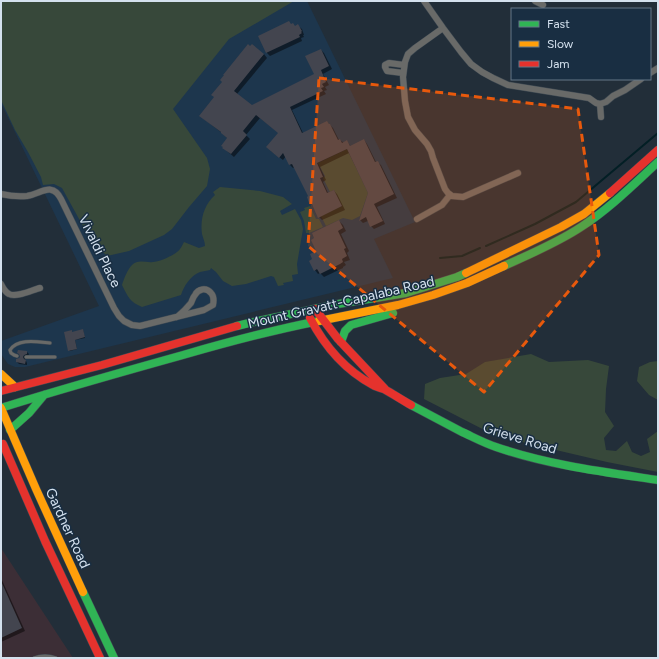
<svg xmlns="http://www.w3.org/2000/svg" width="659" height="659" viewBox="0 0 659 659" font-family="Figtree,sans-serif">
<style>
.built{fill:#1d364d}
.industrial{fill:#3c2e36}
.green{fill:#37483a}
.shadow{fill:#0007}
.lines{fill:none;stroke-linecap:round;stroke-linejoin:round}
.stream{stroke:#031f25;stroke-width:2}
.building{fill:#43454f}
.lane-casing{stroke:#404b54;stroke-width:4}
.street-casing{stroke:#404b54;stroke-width:7}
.fast-casing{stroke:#404b54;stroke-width:9}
.slow-casing{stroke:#404b54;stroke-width:9}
.jam-casing{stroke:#404b54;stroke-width:9}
.lane{stroke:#696a68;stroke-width:3}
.street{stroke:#696a68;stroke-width:6}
.fast{stroke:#30b455;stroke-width:8}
.slow{stroke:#ff9f0a;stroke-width:8}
.jam{stroke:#e5322d;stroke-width:8}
.marked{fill:#e8590c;fill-opacity:0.2;stroke:#e8590c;stroke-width:3;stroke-dasharray:8 5;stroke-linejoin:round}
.labels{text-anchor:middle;stroke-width:3;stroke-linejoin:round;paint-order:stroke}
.street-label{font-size:14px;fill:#d4e1ee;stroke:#192e42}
</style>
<rect width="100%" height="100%" fill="#222e39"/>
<path class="built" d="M1,1H307L415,222L374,239L393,278L25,367H15L8,364L1,354V341L99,306L1,103Z"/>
<path class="industrial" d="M1,548L73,658H1Z"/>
<path class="green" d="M1,1H294L229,39L173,109L207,158L210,169L207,186L189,207L172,229L164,235L129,251L107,256L94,243L84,228L62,188L54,184L43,185L41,177L28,152L15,130L1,100Z
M347,149L368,193L360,216L352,220L343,218L326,226L321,216L342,206L334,190L330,192L323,178L325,176L318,163Z
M220,187L260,191L283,197L292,204L280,211L282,215L295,209L301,220L303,229L302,235L297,264L298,274L292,275L293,281L283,283L284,285L278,286L274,277L271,276L246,284L232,286L223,281L216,272L211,268L210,270C207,271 203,271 200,272C190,276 184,286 181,295L142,307C130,302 128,297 122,285C124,279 127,270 132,265C138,259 146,263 153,262C159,262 172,256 177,252C180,250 182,246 184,242L199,248L205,246C205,242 203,238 202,234C200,219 204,205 215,195L213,192Z
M310,206L316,219H319L323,227L309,233H306L304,221L300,212L305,210L304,208Z
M531,354L549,362L588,360L609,366L606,389L605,412L614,426L604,438L606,450L616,451L627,441L632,452L641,456L650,452L647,439L658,431V472L607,462L496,436L424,399L425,384L440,378L466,374L485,362Z
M658,361V400L649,395L637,381L639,367L650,362Z"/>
<path class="shadow" d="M291,25L296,27L298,26L302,29L304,35H303L304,37L301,38L302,41L270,56L267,53L259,37Z
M321,50L324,53L332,69L323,74L329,85L325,87L327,90L324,91L326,94L292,110L303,133L327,122L333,128L339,140H340L344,143L347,141L351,147L364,140L367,144L376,162H377L381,165L397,198L377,207L385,224L374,229L371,226L368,221L363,223L360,220L369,193L349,153L320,167L326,180L323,182L328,193L334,191L337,194L345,210L322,220L319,217L313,206L310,202L308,198L309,197L295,167L293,168L290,165L286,156L283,160L271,151L279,133L260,118L246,135L250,139L234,157L227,151L228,139L222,133L204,119L264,54L267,58L237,94L252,106L315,75Z
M339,221L343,225L346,231L341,234L349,251L347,253L350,260L344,262L346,265L343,267V268L324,277L320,273L318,274L315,270L318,252Z
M83,330L85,338L75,340L77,349L70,351L69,350L71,331L72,333Z
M27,352L29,354L28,356H26L25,359L27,363V365L19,364L17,362Z
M1,578L25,631L1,642Z"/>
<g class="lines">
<path class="stream" d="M486,246L535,224L576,202L658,133
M440,258L462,256L480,248"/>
</g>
<path class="building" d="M289,21L291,24L293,23L295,26L298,24L302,31L301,32L302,33L299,35L300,37L266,53L258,36Z
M248,44L250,46L252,44L264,54L234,91L252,105L314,74L305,56L321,49L329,66L321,70L326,82L322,84L324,87L321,88L323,91L290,107L302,133L327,121L329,124H330L338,140L340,139L342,143L347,140L350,146L364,139L375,162L378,161L394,194L374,204L383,221L370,227L366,217L359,221L368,193L347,149L317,163L323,177L320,178L327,193L334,190L342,206L318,218L311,202L309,203L307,197L308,196L292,164L289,165L283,153L279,158L266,147L278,133L256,115L243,131L247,135L231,154L222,148L223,147L221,146L227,138L221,133V132L199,116L214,97L211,95L222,82L220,80L224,75H223Z
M339,220L343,228L338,231L346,248L344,249L347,256L342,259L343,262L340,264L320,274L317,269L314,271L309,261L312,259L310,254L316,251L311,240L314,238L312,233Z
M83,329L85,337L75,340L77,349L68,351L64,332L72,330V332Z
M18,350L27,351V354L24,355L23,357L24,359L26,360L25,364L16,362V359L19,358L20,357L19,354L17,353Z
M1,581L22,628L1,638Z"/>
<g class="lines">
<defs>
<path id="lane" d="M17,356L14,355L11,353L10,350C18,338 38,342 50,343
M26,357H55
M34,658C42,655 48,655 56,658"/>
<path id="street" d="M424,1L443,28L461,52L471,64L482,72L493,78L508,85L589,98L596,103L600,104L606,102L613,96L625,90L641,79
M535,1L543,5
M443,28L415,48L408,54L405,62L403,77L405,101L408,117L415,130L427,144L431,151L433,158L445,189L448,193L452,196L463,197L518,173
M403,73L387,71L385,67V65L389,63L404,65
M650,73L658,68
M600,104L601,117
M1,194C10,196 18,197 27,196C41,194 52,181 61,199L114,308L119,316L124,321L132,325L140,326L204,310L213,305C214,300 214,296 211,293C206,287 198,289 195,295C193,297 192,301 191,303C187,308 182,313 177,317
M417,219L442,205L450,195
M1,284C3,288 5,292 9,294C16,298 32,290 40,288"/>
<path id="fast" d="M504,266C530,254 557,243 581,227C609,209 633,185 658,162
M237,326L249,323L338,304L406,293L457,277L466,273
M341,342L345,331L351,325L393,313
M411,405C428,414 445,423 462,432C473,437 484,443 496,447C548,465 604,472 658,480
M1,408C61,389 122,372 183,355C228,342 273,330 319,321
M10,430L29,413L44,395
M83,592L114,658"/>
<path id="slow" d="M466,273L561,227L584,214L610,193
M319,321L398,305L433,295L467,283L504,266
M1,374L15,387
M1,408L36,489L83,592
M1,446L4,448"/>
<path id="jam" d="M610,193L658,150
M315,309L338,339L385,389
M310,318C324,345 345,370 373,385C376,387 380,388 384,389C393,394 402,400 411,405
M1,391L102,365L237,326
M3,444L45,541L100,658"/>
</defs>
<use href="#lane" class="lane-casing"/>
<use href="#street" class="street-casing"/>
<use href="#fast" class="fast-casing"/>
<use href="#slow" class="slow-casing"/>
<use href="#jam" class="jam-casing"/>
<use href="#lane" class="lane"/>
<use href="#street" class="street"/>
<use href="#fast" class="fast"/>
<use href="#slow" class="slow"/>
<use href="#jam" class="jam"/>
</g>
<path class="marked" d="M319,78L578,109L599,255L484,392L308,246Z"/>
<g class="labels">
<g class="street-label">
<text transform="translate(100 251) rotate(64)" y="5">Vivaldi Place</text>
<text transform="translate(341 302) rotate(-13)" y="5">Mount Gravatt-Capalaba Road</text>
<text transform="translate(520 438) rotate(17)" y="5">Grieve Road</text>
<text transform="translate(68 528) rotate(65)" y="5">Gardner Road</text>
</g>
</g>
<rect width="659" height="659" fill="none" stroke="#d4e1ee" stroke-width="4"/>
<rect x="511" y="8" width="140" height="72" fill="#192e42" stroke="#647687"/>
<rect x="519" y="21" width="20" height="6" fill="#30b455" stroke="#647687"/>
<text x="547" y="28" font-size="12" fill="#d4e1ee">Fast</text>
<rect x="519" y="41" width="20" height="6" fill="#ff9f0a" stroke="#647687"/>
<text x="547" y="48" font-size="12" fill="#d4e1ee">Slow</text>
<rect x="519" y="61" width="20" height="6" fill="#e5322d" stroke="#647687"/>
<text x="547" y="68" font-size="12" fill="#d4e1ee">Jam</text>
</svg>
